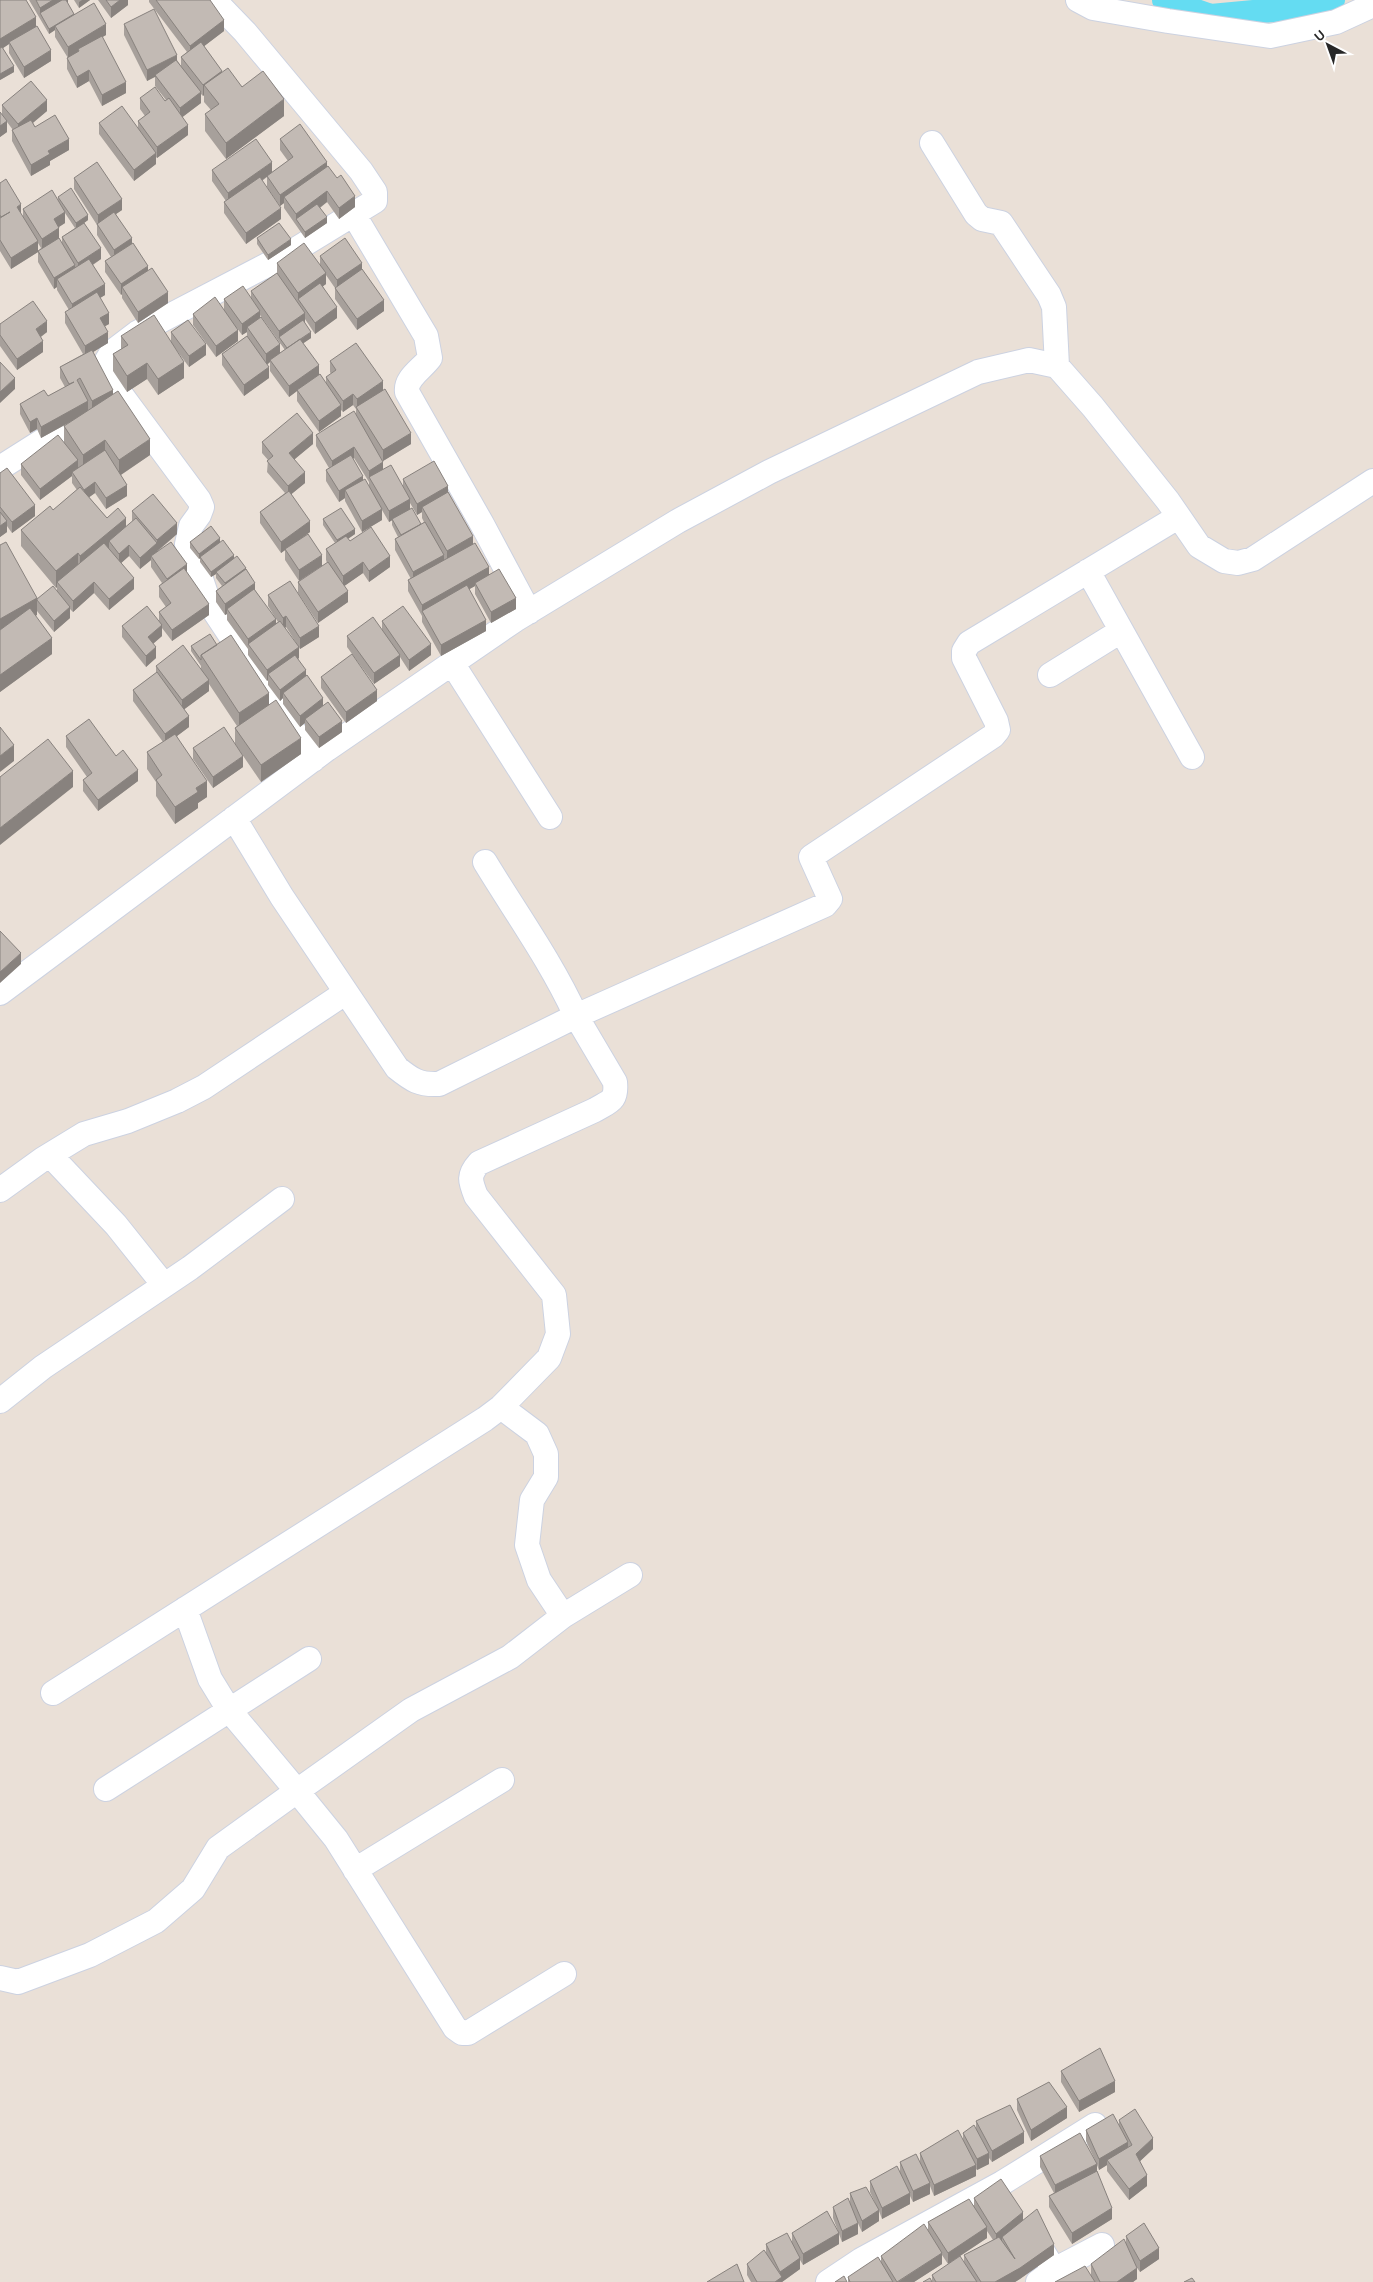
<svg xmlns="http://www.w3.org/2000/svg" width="1373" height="2282" viewBox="0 0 1373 2282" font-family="Karla,sans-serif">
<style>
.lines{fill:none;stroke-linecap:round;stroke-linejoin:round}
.canal{stroke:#64dcf2;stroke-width:24}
.minor-casing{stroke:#ccd2e1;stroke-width:26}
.minor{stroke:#fff;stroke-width:24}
.wall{fill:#a7a09b;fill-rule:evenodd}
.shaded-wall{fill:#88827e}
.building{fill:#c2bab4;stroke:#88827e}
</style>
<rect width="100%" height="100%" fill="#eae0d7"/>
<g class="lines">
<path class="canal" d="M1164,0L1211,16L1327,5L1333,0"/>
<defs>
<path id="minor" d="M1078,0L1093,8L1168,21L1270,36L1336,22L1373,5
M932,143L976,214L982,219L1001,223L1049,295L1054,307L1057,366
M354,215L426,336L430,358C422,369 405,378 407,392L482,524L529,612
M122,396L199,500L202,507L199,515L191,526L187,544L190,559L199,573L209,603L313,760
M0,468L55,433L86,419L122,396L106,362L112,352L137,333L290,253L375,201V192L361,171L245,32L214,0
M1088,571L1192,757
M452,663L550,817
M1050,675L1121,631
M234,818L282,897L397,1068C412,1080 419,1085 439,1084L576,1016C552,963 516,913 485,862
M0,993L327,749L515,620L678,521L769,472L978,372L1029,360L1057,366L1093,407L1168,501L1199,546L1224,561L1238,563L1253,559L1373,481
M50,1155L116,1225L164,1285
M0,1190L43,1159L84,1134L128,1121L177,1101L204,1087L345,993
M0,1401L43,1367L190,1268L282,1199
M501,1407L537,1434L546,1454V1477L532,1500L527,1545L539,1580L563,1616L510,1657L411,1710L297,1791L336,1839L455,2028L462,2033H468L564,1974
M563,1616L630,1575
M53,1693L485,1419L501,1407L549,1358L558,1334L554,1295L476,1196C470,1181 468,1175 479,1163L595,1110C610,1101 617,1101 615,1082L576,1016L825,905L830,899L811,857L993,736L998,730L996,721L964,658V651L969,643L1178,517
M106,1789L309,1659
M355,1870L502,1780
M0,1978L18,1982L90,1955L156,1921L193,1889L218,1848L297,1791L229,1710L210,1679L185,1609
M1031,2232L1054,2270
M828,2282L861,2260L1002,2183L1095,2125
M1038,2282L1054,2270L1102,2245"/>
</defs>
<use href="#minor" class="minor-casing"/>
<use href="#minor" class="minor"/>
</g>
<path class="wall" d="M0,0L36,27L51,61L24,78L9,53V44L3,48L14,72L0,80Z
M29,0H68L67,3L74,14L106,35L102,37L126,93L102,106L89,81L77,88L67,69V58H68L55,37V30L49,34Z
M74,0H90L79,8Z
M98,0H128V5L111,18Z
M149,0H210L224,31L204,46L222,72L284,116L226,159L205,131V114L211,110L204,102V95L203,96L201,94V103L182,117L188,135L157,158L156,157V164L134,181L99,134V123L138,128V121L145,116L140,109V98L166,100L155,86V76L147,81L124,35V24L177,60L181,66V57L187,52L149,2Z
M2,105L47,111L33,123L35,127L69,150L50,161V165L31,176L12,141V130H13L7,122V132L0,137V112L2,115Z
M280,139L327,167L355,207L339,219L327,202L320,208L327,223L305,238L284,208V203L280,206L267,187V177L262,181L281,219L246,244L224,213V202L226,201L212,181V170L272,172L288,161L280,150Z
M74,178L122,210L116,214L132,244L168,303L138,323L122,298V294L121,295L105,272V261L111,257L97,235V225L74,189Z
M0,183L23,217V209L58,200V197L88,220L84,223L101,259L93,265L105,295L100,298L109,324L105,326L108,343L93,352L113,394L150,455L121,475L127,496L106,509L95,493L89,497L107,518L126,527L132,522V511L177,534L157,552L187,573L209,615L172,641L162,628V636L153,644L156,658L146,667L122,637V626L159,621V612L166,607L159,597V586L162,583L151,567V560L140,569L129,556L121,563L134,589L109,610L94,593L73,612L70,609V618L54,632L37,611V615L35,616L52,654L0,692V545L37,599L57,591V587L56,588L21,546V530L53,510L77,490L72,483V476L40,500L21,475V464L64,443V426L74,420L41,438L37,429L30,433L20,414V404L48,396L65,387L60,378V367L83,354L65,323V312L69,310L57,290V287L54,289L38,262V252L11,269L0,251ZM65,213L75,228L62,237V243L59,239V227L65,223ZM38,243L41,248L38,251Z
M257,238L291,245L268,260L257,244Z
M320,256L362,269L384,311L357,330L335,299V288L326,275V284L323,286L337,318L315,334L305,319V323L311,338L303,343L319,374L326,383V377L331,374L330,372V361L383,391L411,444L383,461V469L403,486V479L448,492L473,544L489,575L516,609L491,623L475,594V586L469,589L486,631L441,656L422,622V616L408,591V580L411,579L395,550V539L398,537L392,525V520L389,522L382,510V520L362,532L345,501V498L339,502L326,481V470L329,468L316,446V435L356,415V409L353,405L343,412L341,410V416L319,432L297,401V391L289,397L270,371V362L267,365L269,378L244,396L222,365V354L247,336V332L242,335L237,328L238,341L216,357L193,325V314L224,310V299L251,298V291L277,274V263L320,266ZM260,315L285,350L280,353L260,317ZM354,458L369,482V481V487L363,480L353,459ZM410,503L417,515L422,512V518L424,522L421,524L410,509Z
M0,324L47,332L41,337L43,352L17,370L0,346Z
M171,332L206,355L189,367L172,344L184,378L158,395L147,379L127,392L113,371V354L121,349V336L171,343Z
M262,442L313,444L294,459L305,483L291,494L310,532L295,542L308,534L299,581L285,560V550L281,553L260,523V512L285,493L267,472L268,460L262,453Z
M0,473L35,516L12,533L7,526V532L0,537Z
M323,519L355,534L348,539L350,541L390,567L369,582L363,573L344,586L348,602L318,623L298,593V582L327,563L326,560V549L335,543L323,525Z
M190,542H220L234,558L246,569L255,590L276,623L278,622L268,606V595L319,637L300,649L286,627L285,628L299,658L298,659L306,676L323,706L342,732L319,748L305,730V723L300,727L283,704V698L280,701L268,685V680L267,681L248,655V649L227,620V614L225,615L216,602V591L222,586L216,578V574L211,577L200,562V558L199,559L190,548Z
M382,621L431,655L409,671L400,657V666L374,684L347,647V636L382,630Z
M217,645L269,705L301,754L261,782L235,744V728L237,726L209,684V691L184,709L189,727L177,736L207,797L198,803V808L175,824L156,796V782L147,769V752L163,742L133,701V690L156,673V666L201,669V666L191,651V646Z
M321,677L377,701L346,723L321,688Z
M66,736L116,756L138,781L98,811L83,791V780L87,777L66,747Z
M193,748L243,767L213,788L193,759Z
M1061,2071L1115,2092L1079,2112L1061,2082Z
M1017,2099L1067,2118L1031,2141L1017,2110Z
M1119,2120L1153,2149L1140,2161L1147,2186L1129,2200L1107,2171V2165L1099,2170L1097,2165V2171L1112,2219L1072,2244L1049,2207V2196L1054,2193L1040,2167V2156L1095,2160L1086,2141V2130L1119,2125Z
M976,2121L1024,2143L992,2162L989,2158V2164L977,2170L976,2169V2176L934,2196L930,2186V2194L913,2202L910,2196V2204L882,2219L879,2211V2221L862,2232L856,2219L858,2234L842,2242L839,2234V2244L803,2265L800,2260V2269L782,2282H751L747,2275V2264L766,2254V2244L792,2242V2233L838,2231L833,2218V2207L850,2203V2193L878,2209L870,2192V2181L900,2172V2162H920V2153L963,2139V2133L976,2128Z
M974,2198L1023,2220L1054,2255L1015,2282H932V2275L964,2261V2255L993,2240L987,2231V2238L948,2264L942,2255V2264L914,2282H848V2277L881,2263V2256L928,2230V2222L974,2205Z
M1126,2236L1159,2259L1140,2272L1135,2265L1137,2279L1133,2282H1055L1091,2275V2264L1126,2242Z"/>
<path class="shaded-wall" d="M53,0H68V2L43,17L40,13V19V8Z
M82,0H90L79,8V2Z
M120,0H128V5L111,18V7Z
M74,14L55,26V30L49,34V29Z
M36,17V28L9,42V44L0,50V39Z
M224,20V31L190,57V46Z
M106,24V35L79,51L78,49V52L68,58V47Z
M51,50V61L24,78V67Z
M177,55V66L147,81V70Z
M14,66V72L0,80V74Z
M89,70V81L77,88V77Z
M222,71V82L204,85V95L203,96V85Z
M126,82V93L102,106V95Z
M201,92V103L180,119V108Z
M284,99V116L226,159V143Z
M47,100V111L18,135V124Z
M7,121V132L0,137V126Z
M188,125V135L157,158V147Z
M69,139V150L50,161V165L31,176V165L48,151Z
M156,153V164L134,181V170Z
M272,162V173L228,204V193Z
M327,162V173L284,197V203L280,206V195Z
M327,191V202L299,223L296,219V214Z
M355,196V207L339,219V208Z
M122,199V210L98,226V215Z
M21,204V215L17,207Z
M281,208V219L246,244V233Z
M65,212V223L54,230V219Z
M88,215V220L76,229V223Z
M327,217V223L305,238V232Z
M59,228V239L42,250V239Z
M132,238V249L114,261V250Z
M291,239V245L268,260V255Z
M38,241V252L11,269V258Z
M101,248V259L78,274V263Z
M362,263V274L337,291V280Z
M75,265V276L57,279V287L54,289V278Z
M148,266V277L122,287V294L121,295V284Z
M326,273V284L301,302L298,299V304V293Z
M105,284V295L72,315V304Z
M168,292V303L138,323V312Z
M384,300V311L357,330V319Z
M337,307V318L315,334V323Z
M260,311V322L247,327V332L242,335V324Z
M109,313V324L100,329V318Z
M305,313V324L279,337V342V331Z
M47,321V332L36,340V329Z
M238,330V341L216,357V346Z
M108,332V343L85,357V346Z
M311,332V338L288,354V349Z
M43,341V352L17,370V359Z
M206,344V355L189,367V356Z
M280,344V355L270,360V362L266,365V354Z
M184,362V378L158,395V379Z
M147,363V379L127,392V376Z
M319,365V376L297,390V391L289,397V386Z
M269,367V378L244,396V385Z
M15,378V389L0,403V392Z
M383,381V392L357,408V399Z
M113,390V401L92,412V401Z
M353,394V405L343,412V401Z
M88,401V412L41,438V427Z
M341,405V416L319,432V421Z
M37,418V429L30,433V422Z
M313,433V444L289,464V453Z
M411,433V444L383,461V450Z
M150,439V455L119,476V460Z
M105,440V456L83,471V455Z
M354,447V458L332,472V461Z
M78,460V471L72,472V476L40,500V489Z
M383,462V473L369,477V482V471Z
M305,472V483L288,497V486Z
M363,476V487L345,490V498L339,502V491Z
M95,482V493L84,501V490Z
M127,485V496L106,509V498Z
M448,486V497L422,507V512L417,515V504Z
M410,499V510L389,522V511Z
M35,505V516L12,533V522Z
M382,509V520L362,532V521Z
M126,518V534L109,541V548L80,572V556Z
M7,521V532L0,537V526Z
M310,521V532L281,553V542Z
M177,523V534L157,551V554L151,556V560L140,569V558L157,543V540Z
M355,529V534L337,546V540Z
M473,536V546L447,562V551Z
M220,538V543L199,559V554Z
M129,545V556L119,565V554Z
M78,553V570L57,582V587L56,588V571Z
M234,555V560L216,572V574L211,577V572Z
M322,555V566L299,581V570Z
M444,555V566L413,583V572Z
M390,556V567L369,582V571Z
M363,562V573L343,587V576Z
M187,564V575L167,590V579Z
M489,567V578L475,583V586L424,615L422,611V605Z
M246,568V573L225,589V583Z
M134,578V589L109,610V599Z
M94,582V593L73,612V601Z
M255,583V594L227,609V614L225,615V604Z
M348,591V602L318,623V612Z
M37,598V615L0,635V619Z
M516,598V609L491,623V612Z
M209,604V615L172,641V630Z
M70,607V618L54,632V621Z
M286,616V627L283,629V618Z
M276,619V630L248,645V639Z
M486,620V631L441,656V645Z
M162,625V636L148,648V637Z
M319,626V637L300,649V638Z
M52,638V654L0,692V675Z
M431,644V655L409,671V660Z
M156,647V658L146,667V656Z
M299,647V658L271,678L268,674V680L267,681V670Z
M400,655V666L374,684V673Z
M306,670V681L283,693V698L280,701V690Z
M209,680V691L182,711V700Z
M377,690V701L346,723V712Z
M269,693V710L239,729V713Z
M323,698V709L305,719V723L300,727V716Z
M189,716V727L165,745V734Z
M342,721V732L319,748V737Z
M301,738V754L261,782V765Z
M14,745V761L0,772V756Z
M243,756V767L213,788V777Z
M138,770V781L98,811V800Z
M73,771V787L0,845V828Z
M207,781V797L198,803V808L175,824V807L196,788Z
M21,953V964L0,983V972Z
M1115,2081V2092L1079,2112V2101Z
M1067,2107V2118L1031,2141V2130Z
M1024,2132V2143L992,2162V2151Z
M1153,2138V2149L1136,2165V2154Z
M1128,2142V2153L1107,2160V2165L1099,2170V2159Z
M989,2153V2164L977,2170V2159Z
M1097,2164V2175L1055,2196V2185Z
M976,2165V2176L934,2196V2185Z
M1147,2175V2186L1129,2200V2189Z
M930,2183V2194L913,2202V2191Z
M910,2193V2204L882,2219V2208Z
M1112,2208V2219L1072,2244V2233Z
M879,2210V2221L862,2232V2221Z
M1023,2212V2223L1002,2237V2240L996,2245V2234Z
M858,2223V2234L842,2242V2231Z
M987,2227V2238L948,2264V2253Z
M839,2233V2244L803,2265V2254Z
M1054,2244V2255L1020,2279L1015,2282H995Z
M1159,2248V2259L1140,2272V2261Z
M942,2253V2264L914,2282H898Z
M800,2258V2269L782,2282H775L780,2278V2272Z
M1137,2268V2279L1133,2282H1117Z"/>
<path class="building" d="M0,0H26L36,17L0,39Z
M36,0H53L40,8Z
M62,0H66L74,14L49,29L40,13Z
M106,0H120L111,7Z
M156,0H210L224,20L190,46Z
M94,3L106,24L68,47L55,26Z
M154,9L177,55L147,70L124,24Z
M37,26L51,50L24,67L9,42Z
M102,36L126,82L102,95L89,70L77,77L67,58L79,51L78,49Z
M201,42L222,71L203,85L181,57Z
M2,47L14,66L0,74V48Z
M176,60L201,92L180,108L155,75Z
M228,68L242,87L263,71L284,99L226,143L205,114L219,104L204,85Z
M31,81L47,100L18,124L2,105Z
M155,87L165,101L169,98L188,125L157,147L138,121L150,112L140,98Z
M122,106L156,153L134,170L99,123Z
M0,112L7,121L0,126Z
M55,115L69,139L48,151L50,154L31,165L12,130L31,120L35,127Z
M300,124L327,162L280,195L267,176L293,157L280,139Z
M256,139L272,162L228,193L212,170Z
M97,162L122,199L98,215L74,178Z
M328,166L337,178L341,175L355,196L339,208L327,191L296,214L284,197Z
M260,177L281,208L246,233L224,202Z
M6,179L21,204L17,207L38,241L11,258L0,240V218L10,212L1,217L0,215V183Z
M71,188L88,215L76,223L58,197Z
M52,190L65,212L54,219L59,228L42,239L23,209Z
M317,204L327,217L305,232L296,219Z
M114,212L132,238L114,250L97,224Z
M84,223L101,248L78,263L62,237Z
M279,223L291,239L268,255L257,238Z
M59,238L75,265L54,278L38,251Z
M345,238L362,263L337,280L320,256Z
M133,243L148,266L121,284L105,261Z
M304,243L326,273L298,293L277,263Z
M89,259L105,284L72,304L57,279Z
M152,268L168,292L138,312L122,287Z
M362,269L384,300L357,319L335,288Z
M277,273L305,313L279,331L251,291Z
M320,283L337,307L315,323L298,299Z
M243,286L260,311L242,324L224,299Z
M97,292L109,313L100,318L108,332L85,346L65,312Z
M215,297L238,330L216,346L193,314Z
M33,301L47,321L36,329L43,341L17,359L0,335V324Z
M154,315L184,362L158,379L147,363L127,376L113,354L128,345L121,336Z
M261,317L280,344L266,354L247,327Z
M188,320L206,344L189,356L171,332Z
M303,320L311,332L287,348L279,337Z
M247,336L269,367L244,385L222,354Z
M300,339L319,365L289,386L270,360Z
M356,343L383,381L357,399L353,394L343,401L326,377L336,370L330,361Z
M92,350L113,390L92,401L80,378L77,380L88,401L41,427L37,418L30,422L20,404L44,390L48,396L74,382L69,384L60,367Z
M0,362L15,378L0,392Z
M320,374L341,405L319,421L297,390Z
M385,389L411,433L383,450L356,407Z
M118,391L150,439L119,460L105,440L83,455L64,426Z
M354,411L383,462L369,471L354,447L332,461L316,435Z
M297,413L313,433L289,453L305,472L288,486L267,461L273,456L262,442Z
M58,435L78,460L40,489L21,464Z
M105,450L127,485L106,498L95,482L84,490L72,472Z
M351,455L363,476L339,491L326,470Z
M434,461L448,486L417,504L403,479Z
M391,465L410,499L389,511L369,477Z
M7,468L35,505L12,522L0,507V473Z
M365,479L382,509L362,521L345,490Z
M80,487L107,518L118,508L126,518L80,556L78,553L56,571L21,530L50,506L53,510Z
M289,491L310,521L281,542L260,512Z
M448,492L473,536L447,551L422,507Z
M153,494L177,523L157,540L132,511Z
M341,508L355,529L337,540L323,519Z
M412,508L421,524L401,535L392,519Z
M0,512L7,521L0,526Z
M136,518L157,543L140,558L129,545L119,554L109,541Z
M425,522L444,555L413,572L395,539Z
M211,526L220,538L199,554L190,542Z
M371,527L390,556L369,571L363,562L343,576L326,549L346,536L350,541Z
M308,534L322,555L299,570L285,549Z
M223,540L234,555L211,572L200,557Z
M6,542L37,598L0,619V545Z
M171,542L187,564L167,579L151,556Z
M104,543L134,578L109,599L94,582L73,601L57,582Z
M475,543L489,567L422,605L408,580Z
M237,556L246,568L225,583L216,572Z
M328,562L348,591L318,612L298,582Z
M184,568L209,604L172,630L159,612L171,603L159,586Z
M246,569L255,583L225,604L216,591Z
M499,569L516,598L491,612L475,583Z
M290,581L319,626L300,638L286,616L283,618L268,595Z
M467,585L486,620L441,645L422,611Z
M53,586L70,607L54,621L37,600V599Z
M254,589L276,619L248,639L227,609Z
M147,606L162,625L148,637L156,647L146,656L122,626Z
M403,606L431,644L409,660L382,621Z
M30,608L52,638L0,675V630Z
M373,617L400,655L374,673L347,636Z
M280,621L299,647L267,670L248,644Z
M210,634L217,645L201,655V660L191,646Z
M231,635L269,693L239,713L201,655Z
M183,645L209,680L182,700L156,666Z
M352,654L377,690L346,712L321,677Z
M295,655L306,670L280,690L268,674Z
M157,672L189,716L165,734L133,690Z
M307,675L323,698L300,716L283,693Z
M276,700L301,738L261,765L235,728Z
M328,702L342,721L319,737L305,719Z
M89,719L116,756L123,750L138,770L98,800L83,780L92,773L66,736Z
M0,727L14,745L0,756Z
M224,727L243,756L213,777L193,748Z
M175,734L207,781L196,788L198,792L175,807L156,780L162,775L147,752Z
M48,739L73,771L0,828V777Z
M0,931L21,953L0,972Z
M1100,2048L1115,2081L1079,2101L1061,2071Z
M1049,2082L1067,2107L1031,2130L1017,2099Z
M1010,2105L1024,2132L992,2151L976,2121Z
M1135,2109L1153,2138L1136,2154L1147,2175L1129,2189L1107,2160L1132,2145L1119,2120Z
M1113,2114L1128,2142L1099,2159L1086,2130Z
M974,2125L989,2153L977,2159L963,2133Z
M958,2130L976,2165L934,2185L920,2153Z
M1080,2133L1097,2164L1055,2185L1040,2156Z
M916,2154L930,2183L913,2191L900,2162Z
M897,2166L910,2193L882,2208L870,2181Z
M1097,2171L1112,2208L1072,2233L1049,2196Z
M1001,2179L1023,2212L996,2234L974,2198Z
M866,2187L879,2210L862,2221L850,2193Z
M848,2198L858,2223L842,2231L833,2207Z
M969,2199L987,2227L948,2253L928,2222Z
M1037,2209L1054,2244L1020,2268L995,2282H981L964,2255L999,2237L1015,2259L1002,2237Z
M827,2211L839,2233L803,2254L792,2233Z
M1144,2223L1159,2248L1140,2261L1126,2236Z
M924,2224L942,2253L897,2282L881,2256Z
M787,2233L800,2258L780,2272L766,2244Z
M1124,2239L1137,2268L1117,2282H1100L1091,2264Z
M764,2250L782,2277L775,2282H757L747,2264Z
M960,2256L977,2282H936L932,2275Z
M878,2257L893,2282H850L848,2277Z
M737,2264L744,2282H707Z
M1085,2266L1095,2282H1055Z
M844,2276L847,2282H835Z
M930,2278L932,2282H923Z
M1192,2278L1195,2282H1184Z"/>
<g transform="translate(1328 45) rotate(319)" stroke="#ffffff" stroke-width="4" paint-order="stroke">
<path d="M0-4L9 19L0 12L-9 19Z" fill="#272727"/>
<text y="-8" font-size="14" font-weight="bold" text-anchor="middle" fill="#272727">U</text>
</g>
</svg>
